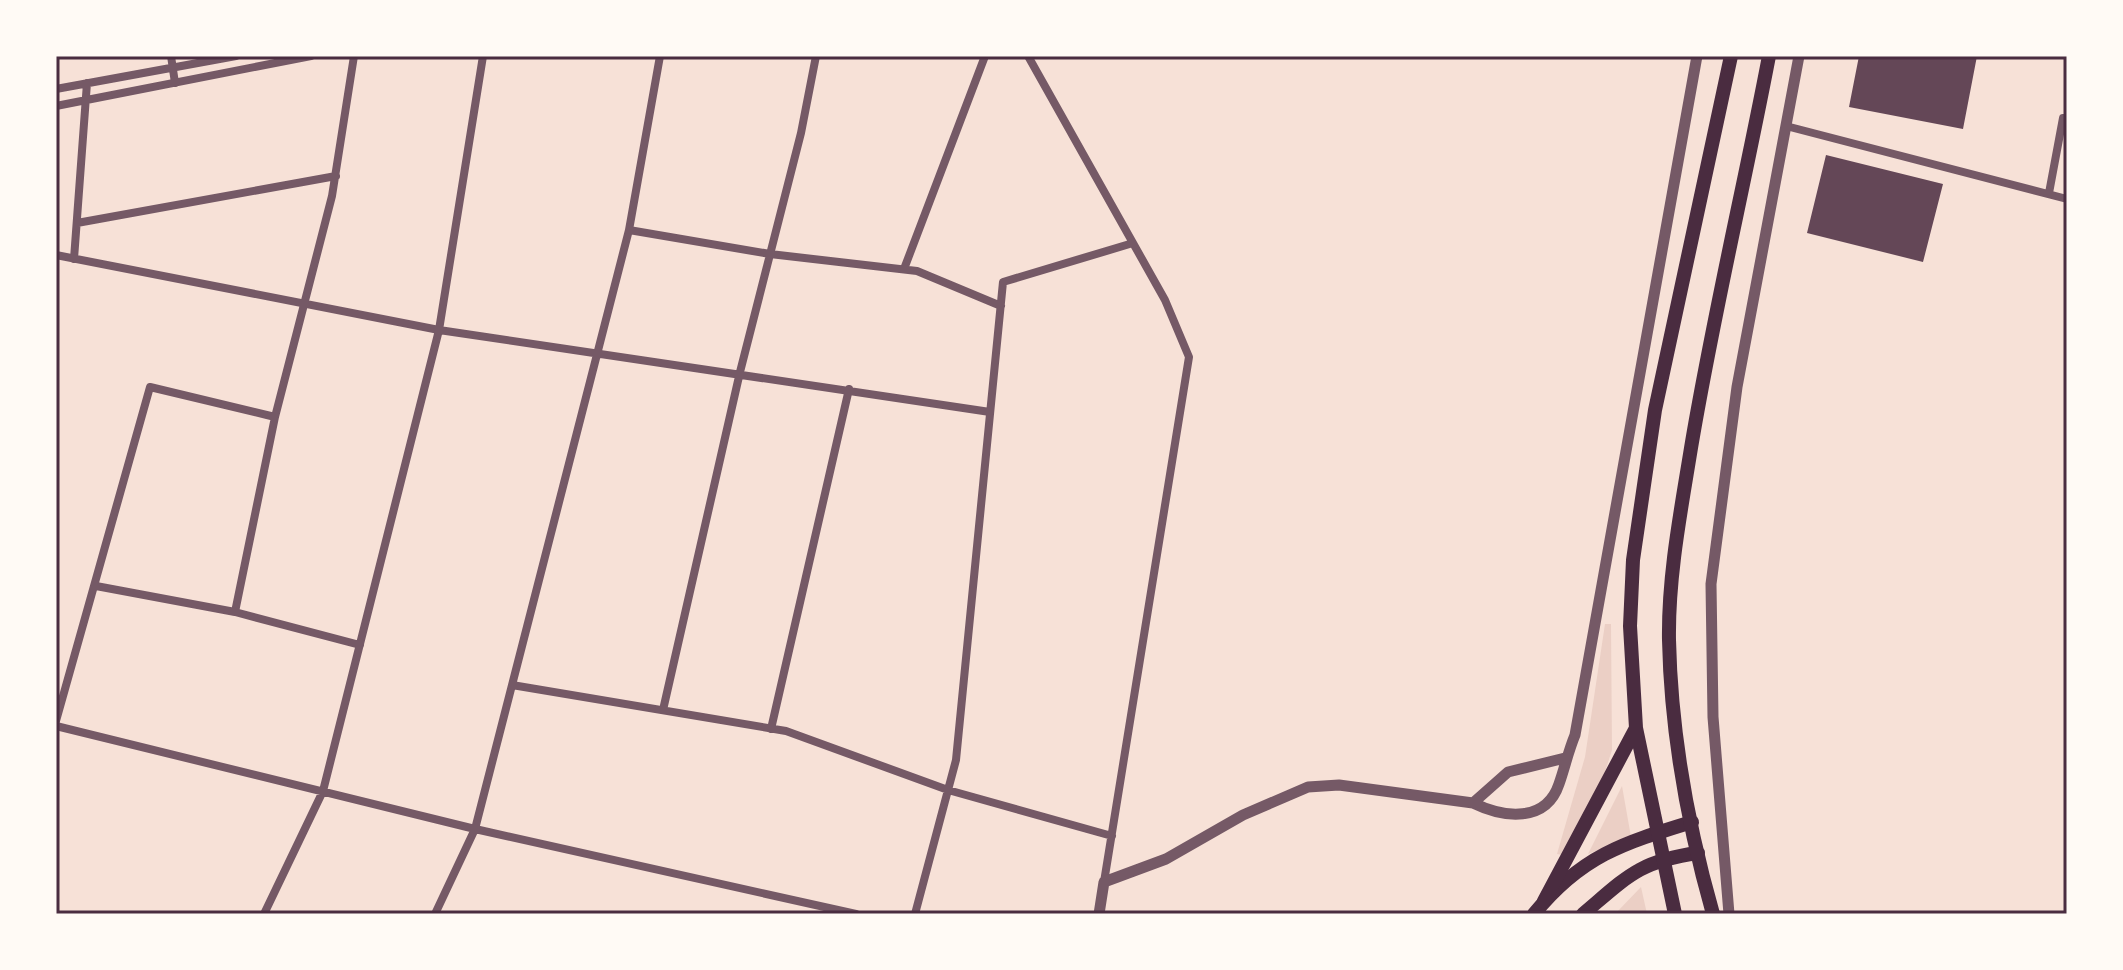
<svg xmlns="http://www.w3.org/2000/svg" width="2123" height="970" viewBox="0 0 2123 970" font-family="'DejaVu Sans',sans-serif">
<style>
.green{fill:#ebcfc5}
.building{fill:#644757}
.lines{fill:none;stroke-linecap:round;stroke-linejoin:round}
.minor{stroke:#755966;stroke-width:8}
.tertiary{stroke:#755966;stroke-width:11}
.primary{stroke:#4a2c40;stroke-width:14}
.trunk{stroke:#4a2c40;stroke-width:14}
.neatline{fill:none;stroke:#4a2c40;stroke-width:3}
</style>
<rect width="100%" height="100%" fill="#f7e1d7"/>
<path class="green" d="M1605,624H1611L1612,750L1603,778L1563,855L1557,854L1585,757Z
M1622,786L1631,837L1588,854Z
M1641,887L1647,914H1615L1617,912Z"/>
<path class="building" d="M1859,56H1977L1963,129L1849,107Z
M1826,155L1943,184L1923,262L1807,233Z"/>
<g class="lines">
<path class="minor" d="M171,56L175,83
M1028,56L1165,300L1189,357L1104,882
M56,89L236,56
M56,106L311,56
M1786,126L2067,199
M2049,193L2063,118L2067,120
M77,223L336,176
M629,230L770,254L917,271L1001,306
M56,255L439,330L483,56
M74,259L87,83
M904,269L985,56
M96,586L235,612L360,645
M235,612L275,417L332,196L354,56
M512,685L786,731L948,790L1112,836
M663,710L740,372L801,133L816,56
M56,721L150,387L275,417
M56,726L475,829L856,914
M771,729L849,389
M264,914L323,791L439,330L990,412
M435,914L475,829L629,230L660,56
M915,914L956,760L1003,282L1133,243"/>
<path class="tertiary" d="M1565,758L1508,772L1473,803C1504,818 1546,823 1559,784C1565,767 1568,752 1575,735L1697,56
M1099,914L1104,882L1166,859L1243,815L1308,787L1339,785L1473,803
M1729,914L1713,717L1711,584L1737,387L1799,56"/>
<path class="primary" d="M1534,914C1581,856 1623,843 1692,822
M1583,914C1627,877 1639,861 1698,853"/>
<path class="trunk" d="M1544,901L1636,728
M1675,914L1636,728L1630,626L1633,560L1655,410L1731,56
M1713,914C1688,826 1671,732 1669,640C1668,576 1681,510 1691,448C1713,316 1744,187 1769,56"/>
</g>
<rect width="2123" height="970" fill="none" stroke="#fffaf5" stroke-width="116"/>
<rect x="58" y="58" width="2007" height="854" class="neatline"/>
</svg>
